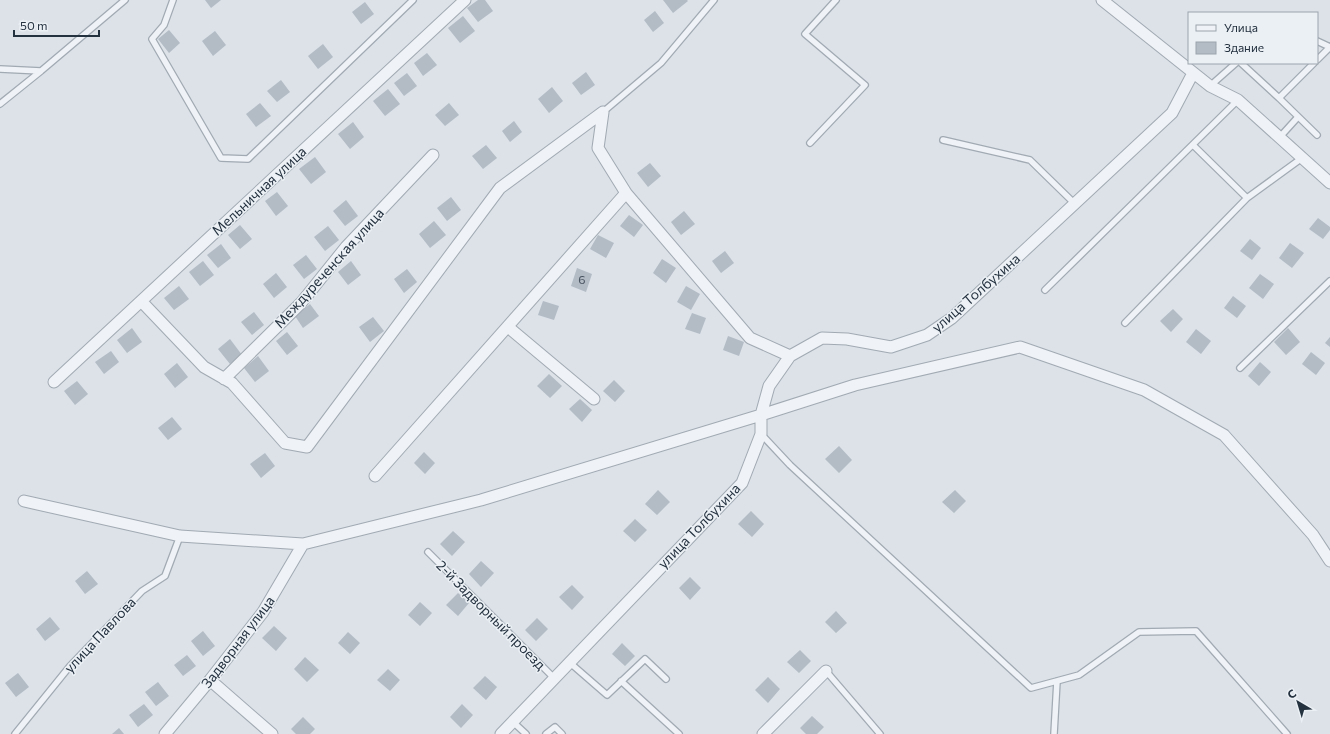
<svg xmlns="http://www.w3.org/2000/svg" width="1330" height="734" viewBox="0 0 1330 734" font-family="Commissioner,sans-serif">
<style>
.building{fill:#b3bbc5}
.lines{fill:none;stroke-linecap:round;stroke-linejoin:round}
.lane-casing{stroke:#a1a9b2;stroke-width:8}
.street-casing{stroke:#a1a9b2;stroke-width:13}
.lane{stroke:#eff2f6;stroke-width:5.5}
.street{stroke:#eff2f6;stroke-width:11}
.labels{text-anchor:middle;stroke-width:3;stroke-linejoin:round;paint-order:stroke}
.number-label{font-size:12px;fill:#485460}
.street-label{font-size:14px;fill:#24313f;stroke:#ebf0f5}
</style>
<rect width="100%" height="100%" fill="#dce2e8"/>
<path class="building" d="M205,0H221L211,8Z
M478,0H485L493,11L478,22L467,8Z
M663,0H687L688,1L673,13Z
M365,2L374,14L361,24L352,12Z
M655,11L664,23L653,32L644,20Z
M463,16L475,31L460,43L448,28Z
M169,30L180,43L169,53L158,39Z
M215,31L226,45L213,56L202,41Z
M323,44L333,57L318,69L308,56Z
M427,53L437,65L423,76L414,63Z
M586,72L595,85L581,95L572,83Z
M407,73L417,86L404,96L394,83Z
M281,80L290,92L277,102L267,91Z
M552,87L563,101L549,113L538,99Z
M388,89L400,104L385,116L373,101Z
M260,103L271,116L256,127L246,114Z
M449,103L459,115L445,126L435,115Z
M514,121L522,132L510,142L502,131Z
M353,122L364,137L350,149L338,134Z
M486,145L497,158L483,169L472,156Z
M315,157L326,172L311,184L299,169Z
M650,163L661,176L648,187L637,173Z
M277,192L288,206L276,216L265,201Z
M451,197L461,210L447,221L437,208Z
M346,200L358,216L345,226L333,211Z
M684,211L695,224L681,235L671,222Z
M629,215L643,225L634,237L620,226Z
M1318,218L1330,227V230L1323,239L1309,229Z
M434,221L446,235L430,248L419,234Z
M240,225L252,239L240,249L228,235Z
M328,226L339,240L325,251L314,237Z
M598,235L614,243L606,258L590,249Z
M1250,239L1261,248L1252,260L1240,251Z
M1290,243L1304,253L1292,268L1279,258Z
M221,244L231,258L218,268L207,255Z
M725,251L734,263L721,273L712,261Z
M306,255L317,269L304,279L293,265Z
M662,259L676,268L666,283L653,273Z
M203,261L214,275L200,286L189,272Z
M351,261L361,275L348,285L338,272Z
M577,268L592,274L586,292L571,286Z
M407,269L417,282L404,293L394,279Z
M276,273L287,287L274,298L263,284Z
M1260,274L1274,284L1263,299L1249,288Z
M179,286L189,299L174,310L164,298Z
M686,286L700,294L691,310L677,302Z
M1233,296L1246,306L1237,318L1224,308Z
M543,301L559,306L554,320L538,315Z
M310,304L319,316L303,328L295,316Z
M1173,309L1183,319L1171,332L1160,321Z
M254,312L264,325L252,335L241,322Z
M692,313L706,318L700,334L685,329Z
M373,317L384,331L370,342L359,327Z
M132,328L142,342L127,353L117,340Z
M1288,328L1300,342L1286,355L1274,342Z
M1196,329L1211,341L1201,354L1186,342Z
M287,332L298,346L287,355L276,341Z
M728,336L744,342L739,356L723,350Z
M1330,337V347L1325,343Z
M230,339L242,355L230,364L218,349Z
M111,351L119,362L104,374L95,362Z
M1311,352L1325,363L1316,375L1302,364Z
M258,356L269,371L255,382L244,368Z
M1260,362L1271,372L1259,386L1248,376Z
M177,363L188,377L175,388L164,374Z
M549,374L562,386L550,398L537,386Z
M614,380L625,391L615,402L603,391Z
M77,381L88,394L75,405L64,391Z
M580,399L592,410L582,422L569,409Z
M172,417L182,429L168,440L158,428Z
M839,446L852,460L839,473L825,459Z
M424,452L435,463L425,474L414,463Z
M265,453L275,466L261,478L250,464Z
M658,490L670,502L657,515L645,504Z
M955,490L966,501L954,513L942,502Z
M751,511L764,524L752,537L738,524Z
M635,519L647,530L635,542L623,531Z
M453,531L465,542L452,556L440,544Z
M481,561L494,573L481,587L469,574Z
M87,571L98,584L85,594L75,581Z
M690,577L701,588L690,600L679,588Z
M572,585L584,597L572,610L559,597Z
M458,593L469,603L458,616L446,605Z
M420,602L432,613L420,626L408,615Z
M836,611L847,623L836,633L825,622Z
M50,617L60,629L45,641L36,629Z
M537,618L548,629L536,641L525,630Z
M274,626L287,638L276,651L262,638Z
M203,631L215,646L203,656L191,641Z
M348,632L360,643L350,654L338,643Z
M622,643L635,656L625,666L612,654Z
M800,650L811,661L799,673L787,662Z
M187,655L196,666L183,676L174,665Z
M305,657L319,670L307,682L294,669Z
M388,669L400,680L390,691L377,680Z
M18,673L29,687L16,697L5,683Z
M485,676L497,687L486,700L473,688Z
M768,677L780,689L768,703L755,690Z
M158,682L169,696L156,706L145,692Z
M144,704L153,715L138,727L129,715Z
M462,704L473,715L461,728L450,717Z
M812,716L824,727L817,734H806L800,728Z
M303,717L315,729L310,734H296L291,729Z
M119,728L124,734H112Z"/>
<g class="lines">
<defs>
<path id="lane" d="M173,0L164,25L152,39L221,158L248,159L413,0
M1317,41L1330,47
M1317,60L1330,47
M1241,63L1279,98L1314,63
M0,69L41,71L125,0
M1210,86L1236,63
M1279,98L1317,135
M0,104L41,71
M603,112L661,63L714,0
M1279,138L1298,117
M943,140L1030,160L1074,203
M810,143L865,85L805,34L836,0
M1193,145L1247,198
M1045,290L1238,100
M1125,323L1247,198L1302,158
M1240,368L1330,281
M761,434L790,465L1031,688L1079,675L1139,632L1196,631L1287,734
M428,552L554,678
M569,662L607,695L645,659L666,679
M826,671L880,734
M621,681L679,734
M513,722L526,734
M15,734L70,666L142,591L165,576L180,536
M546,734L555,727L562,734
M1054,734L1057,681"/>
<path id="street" d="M1102,0L1210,86L1238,100L1330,183
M142,302L204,367L232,383L285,443L307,447L500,188L603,112L598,148L626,193
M508,327L594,399
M224,379L301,303L346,247L433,155
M54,382L465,0
M375,476L626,193L750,338L790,356
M24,501L180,536L303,544L481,500L761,415L855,385L1020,347L1144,390L1224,435L1313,535L1330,561
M210,680L272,734
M165,734L210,680L263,612L303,544
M501,734L742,483L761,434V415L769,386L790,356L822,338L847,339L891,347L927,335L952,318L1172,113L1193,73
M763,734L826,671"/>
</defs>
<use href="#lane" class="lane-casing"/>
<use href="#street" class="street-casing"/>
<use href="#lane" class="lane"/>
<use href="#street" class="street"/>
</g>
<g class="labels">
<g class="number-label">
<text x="582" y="284">6</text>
</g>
<g class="street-label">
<text transform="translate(259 191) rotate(-43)" y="5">Мельничная улица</text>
<text transform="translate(329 268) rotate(-48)" y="5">Междуреченская улица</text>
<text transform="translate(976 293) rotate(-41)" y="5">улица Толбухина</text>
<text transform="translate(699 526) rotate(-46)" y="5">улица Толбухина</text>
<text transform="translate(491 615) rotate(45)" y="5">2-й Задворный проезд</text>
<text transform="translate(100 635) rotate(-47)" y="5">улица Павлова</text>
<text transform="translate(238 642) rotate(-53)" y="5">Задворная улица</text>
</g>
</g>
<rect x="1188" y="12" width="130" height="52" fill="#ebf0f5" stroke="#9ba4ac"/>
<rect x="1196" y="25" width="20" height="6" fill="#eff2f6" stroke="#9ba4ac"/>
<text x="1224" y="32" font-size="12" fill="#24313f">Улица</text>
<rect x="1196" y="42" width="20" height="12" fill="#b3bbc5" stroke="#9ba4ac"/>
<text x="1224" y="52" font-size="12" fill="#24313f">Здание</text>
<g transform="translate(1298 702) rotate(322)" stroke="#ebf0f5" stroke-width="3" paint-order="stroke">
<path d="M0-3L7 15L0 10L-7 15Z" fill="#24313f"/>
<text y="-6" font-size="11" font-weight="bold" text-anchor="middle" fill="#24313f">С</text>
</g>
<path d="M14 30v6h85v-6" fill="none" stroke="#24313f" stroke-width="2"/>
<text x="20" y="30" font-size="12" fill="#24313f" stroke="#ebf0f5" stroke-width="3" paint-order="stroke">50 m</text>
</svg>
